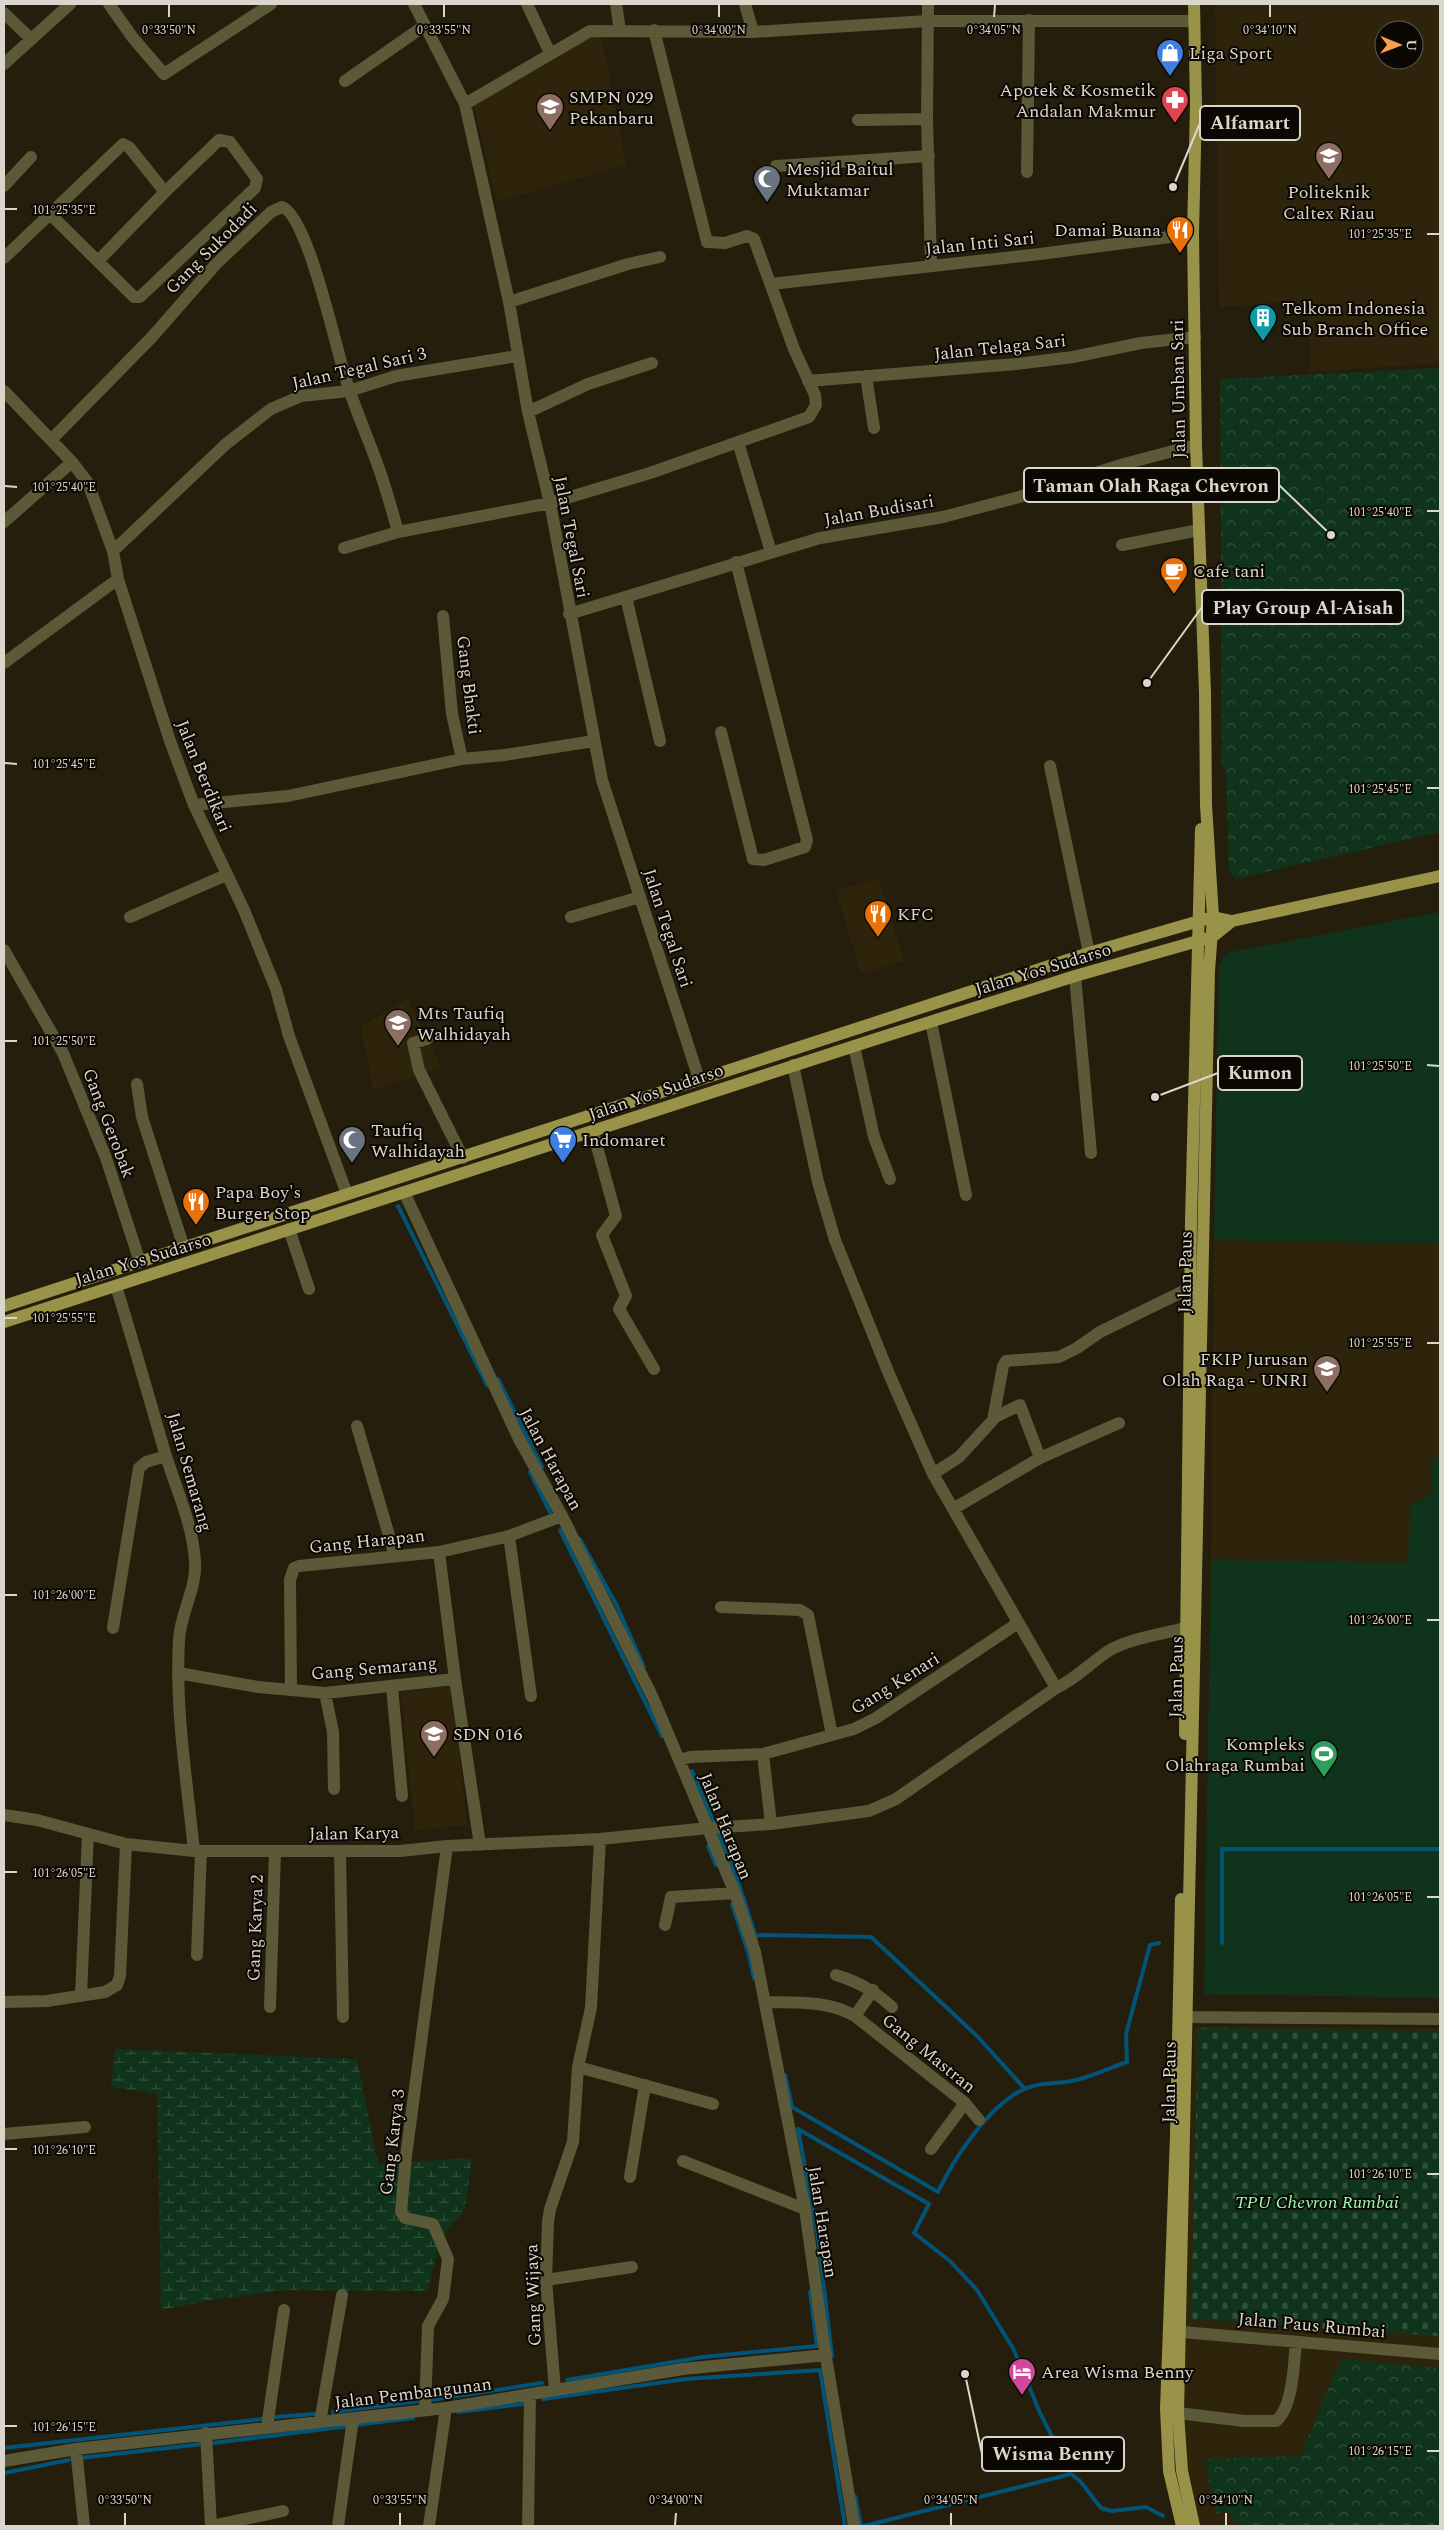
<svg xmlns="http://www.w3.org/2000/svg" width="1444" height="2530" viewBox="0 0 1444 2530" font-family="Spectral,serif">
<style>
.built{fill:#2e240b;fill-rule:evenodd}
.green{fill:#10341b}
.forest{fill:url(#forest-crowns)}
.wetland{fill:url(#wetland-marsh)}
.cemetery{fill:url(#cemetery-stones)}
.lines{fill:none;stroke-linecap:round;stroke-linejoin:round}
.stream{stroke:#025378;stroke-width:4}
.minor{stroke:#5b5937;stroke-width:12}
.major{stroke:#989349;stroke-width:12}
.ticks{fill:none;stroke:#dbd6cb;stroke-width:2}
.labels{text-anchor:middle;stroke-width:4;stroke-linejoin:round;paint-order:stroke}
.poi-label{font-size:18px;fill:#dbd6cb;stroke:#0b0803;text-anchor:start}
.street-label{font-size:18px;fill:#dbd6cb;stroke:#0b0803}
.park-label{font-size:18px;font-style:italic;fill:#95fdb0;stroke:#0b0803}
.ticks-label{font-size:12px;text-anchor:middle;fill:#dbd6cb;stroke:#0b0803;stroke-width:4;stroke-linejoin:round;paint-order:stroke}
.leader{fill:none;stroke:#dbd6cb;stroke-width:2}
.callout-dot{fill:#dbd6cb;stroke:#0b0803;stroke-width:2}
.callout{fill:#0b0803;stroke:#dbd6cb;stroke-width:2}
.callout-label{font-size:19px;text-anchor:middle;font-weight:bold;fill:#dbd6cb}
</style>
<defs>
<pattern id="forest-crowns" width="20" height="18" patternUnits="userSpaceOnUse" patternTransform="scale(1.25)"><rect width="20" height="18" fill="#10341b"/><path d="M2 6a3 3 0 1 1 6 0M12 15a3 3 0 1 1 6 0" fill="none" stroke="#32513b"/></pattern>
<pattern id="wetland-marsh" width="20" height="14" patternUnits="userSpaceOnUse" patternTransform="scale(1.25)"><rect width="20" height="14" fill="#10341b"/><path d="M1 5h8M5 5V1M11 12h8M15 12V8" fill="none" stroke="#32513b"/></pattern>
<pattern id="cemetery-stones" width="16" height="16" patternUnits="userSpaceOnUse" patternTransform="scale(1.25)"><rect width="16" height="16" fill="#10341b"/><path d="M2 7V4a2 2 0 0 1 4 0v3zM10 15v-3a2 2 0 0 1 4 0v3z" fill="#32513b"/></pattern>
</defs>
<rect width="100%" height="100%" fill="#251e0c"/>
<path class="built" d="M1215,4H1440V363L1310,372L1309,300L1219,307ZM1384,30H1414V60H1384Z
M599,23L626,165L497,202L472,97Z
M879,878L904,961L861,974L836,891Z
M408,998L441,1067L373,1091L361,1027Z
M1214,1240L1440,1244V1455L1432,1462V1495L1410,1504L1408,1563L1211,1560Z
M452,1686L467,1825L415,1830L401,1692Z
M1194,2026L1440,2028V2526H1194L1181,2473Z"/>
<path class="green" d="M1440,912V1244L1214,1240L1219,964L1227,953Z
M1440,1455V1998L1204,1994L1211,1560L1408,1563L1410,1504L1432,1495V1462Z"/>
<path class="forest" d="M1440,368V832L1235,879L1229,871L1226,774L1222,766L1220,379Z
M1341,2359L1440,2368V2526H1243L1232,2519L1228,2511L1216,2513L1204,2459L1300,2456Z"/>
<path class="wetland" d="M115,2049L357,2059L378,2164L472,2158L465,2210L441,2237L427,2291L284,2290L206,2301L161,2310L157,2094L111,2087Z"/>
<path class="cemetery" d="M1198,2028L1440,2031V2336L1191,2319Z"/>
<g class="lines">
<path class="stream" d="M398,1206L487,1385
M498,1379L542,1467
M530,1472L550,1512
M560,1530L662,1736
M580,1539L616,1604L644,1667
M692,1771L737,1878L756,1937
M708,1846L716,1865
M732,1904L748,1952L754,1978
M756,1935L871,1937L976,2035L1025,2089
M1222,1943V1849H1440
M785,2075L792,2107L938,2192C954,2158 991,2102 1027,2088C1042,2082 1057,2084 1072,2081C1092,2077 1109,2068 1127,2062L1126,2034L1150,1945L1159,1943
M798,2129L929,2204L914,2233L950,2261L977,2290L1014,2350L1040,2413L1071,2474L1080,2481L1101,2508L1112,2511L1146,2507L1163,2516
M798,2129L818,2237L832,2356
M567,2380L703,2357L817,2346L810,2292
M543,2399L686,2379L820,2370L845,2526
M431,2400L542,2383
M333,2412L419,2401
M458,2412L523,2404
M275,2417L314,2414
M356,2425L413,2418
M213,2443L349,2426
M4,2448L262,2419
M80,2458L202,2444
M4,2473L69,2460
M855,2496L861,2526
M864,2526L1071,2474"/>
<path class="minor" d="M109,4L133,38L164,74L271,4
M414,4L465,104L509,302L528,412L550,503L602,780L699,1079
M527,4L550,53
M616,4L620,31
M745,4L753,32
M928,4L927,119L931,265
M4,13L31,39
M4,64L70,4
M345,81L424,26
M465,104L590,31L753,32L927,21H1194
M858,120L927,119
M776,166L929,156
M1027,172L1029,20
M4,186L31,157
M4,258L123,144L129,147L165,192L219,140L230,142L257,179L255,188L140,297H134L51,215
M98,261L165,192
M771,284L1040,254L1193,234
M509,302L628,264L660,257
M866,376L874,428
M808,381L1016,364L1073,357L1141,343L1195,337
M4,391L72,462L88,483L113,551L118,579L170,741L194,805L244,910L276,989L289,1036L347,1194
M528,412L588,384L652,363
M51,440L152,337L216,264L271,212L282,207C308,215 337,353 347,383C356,411 368,438 378,466C386,488 392,510 398,532
M738,442L771,552
M4,522L72,462
M1122,545L1199,530
M344,548L398,532L550,503L650,473L809,417L816,405L815,395L794,349L754,239L747,236L725,243L707,242L654,30
M113,551L226,444L271,409L301,396L349,391L396,376L517,356
M626,597L660,741
M569,614L820,538L943,517L1019,497L1124,464L1196,445
M443,616L452,714L462,759
M4,663L118,579
M721,732L753,859L764,860L805,847L807,840L736,562
M1050,766L1089,953
M194,805L288,796L462,759L505,755L594,741
M130,917L226,875
M571,917L640,897
M4,950L63,1053L106,1158L140,1262
M1075,976L1091,1153
M931,1022L966,1195
M427,1039L413,1043L419,1070L463,1158
M854,1046L874,1137L890,1179
M793,1065L818,1182L835,1240L889,1374L933,1474L1056,1688
M137,1084L142,1117L184,1248
M593,1132L616,1216L602,1235L626,1296L619,1309L654,1369
M404,1192L519,1439L562,1516L653,1698L735,1893L755,1952L805,2209L824,2345L854,2526
M289,1229L309,1289
M116,1286C133,1341 149,1397 165,1453C176,1489 193,1524 195,1562C197,1588 180,1614 179,1640C175,1710 187,1781 194,1851
M357,1426L395,1556
M1040,1458L1119,1423
M933,1474L959,1457L993,1420L1003,1366L1006,1361L1059,1357L1077,1348L1100,1332L1190,1288
M953,1509L1040,1458L1020,1405L995,1417
M509,1536L531,1696
M439,1552L455,1679L480,1845
M721,1607L800,1610L808,1615L832,1735
M113,1628L139,1468L146,1462L166,1456
M178,1673L258,1687L325,1693L455,1679
M392,1687L402,1796
M291,1690L290,1580L294,1568L299,1566L439,1552L509,1536L562,1516
M325,1693L333,1732L334,1789
M763,1754L771,1824
M680,1760L690,1757L763,1754L854,1729L876,1718L1018,1623
M4,1815L37,1820L126,1844L194,1851H400L447,1846L600,1839L708,1828L771,1824L869,1811L896,1799L1056,1688C1076,1679 1091,1662 1110,1650C1132,1638 1162,1634 1185,1628
M340,1852L343,2017
M665,1925L671,1897L735,1893
M197,1955L201,1851
M836,1975C859,1982 874,1991 892,2007
M81,1995L88,1834
M4,2002L47,2001L105,1992L117,1985L120,1976L126,1844
M766,2002C797,2003 827,2000 855,2016L965,2103L979,2120
M270,2007L275,1851
M855,2016L873,1990
M1179,2017L1440,2019
M578,2067L713,2104
M4,2134L85,2127
M931,2149L965,2103
M683,2161L805,2209
M630,2177L645,2085
M546,2280L632,2267
M1182,2332L1440,2354
M555,2390L546,2280L548,2222L550,2209L573,2142L578,2067L591,2008L600,1839
M425,2410L428,2326L443,2299L448,2259L433,2224L405,2218L401,2212L406,2156L447,1846
M1178,2413L1244,2421H1276C1293,2407 1294,2363 1296,2342
M320,2422L342,2295
M267,2427L284,2310
M206,2433L211,2526
M76,2449L84,2526
M4,2461L76,2449L446,2408L683,2369L826,2355
M211,2526L283,2511
M338,2526L353,2419
M429,2526L446,2408
M528,2526L530,2395"/>
<path class="major" d="M1194,4L1196,105L1193,234L1196,445L1205,693L1206,805L1213,917L1209,971L1178,2413L1182,2471L1194,2526
M4,1306L1089,953L1213,917L1232,921L1440,876
M4,1322L876,1039L1075,976L1212,937L1232,921
M1185,1734L1191,1220L1201,829
M1181,1899L1176,2136L1166,2409L1169,2471L1182,2526"/>
</g>
<path class="ticks" d="M169,17V5M444,17V5M719,17V5M994,17L995,5M1270,17V5M5,209H17M1427,234H1439M5,486L17,487M1427,511H1439M5,763L17,764M1427,788H1439M5,1041H17M1427,1065L1439,1066M5,1318H17M1427,1343H1439M5,1595H17M1427,1620H1439M5,1872H17M1427,1897H1439M5,2149H17M1427,2174H1439M5,2426H17M1427,2451H1439M125,2525V2513M400,2525V2513M675,2525L676,2513M951,2525V2513M1226,2525V2513"/>
<defs>
<symbol id="shop-pin" viewBox="-11 -11 22 30"><path d="M0 17L-7.5 6A9.5 9.5 0 1 1 7.5 6Z" fill="#3f7fe0" stroke="#0b0803"/><path d="M-5-2.5h2.3a2.7 3.5 0 0 1 5.4 0H5L5.5 6h-11ZM-1.5-2.5h3a1.5 2.3 0 0 0-3 0Z" fill="#fff"/></symbol>
<symbol id="pharmacy-pin" viewBox="-11 -11 22 30"><path d="M0 17L-7.5 6A9.5 9.5 0 1 1 7.5 6Z" fill="#e0444e" stroke="#0b0803"/><path d="M-2-6h4v4h4v4h-4v4h-4v-4h-4v-4h4Z" fill="#fff"/></symbol>
<symbol id="school-pin" viewBox="-11 -11 22 30"><path d="M0 17L-7.5 6A9.5 9.5 0 1 1 7.5 6Z" fill="#8d6e63" stroke="#0b0803"/><path d="M0-5L7-2L0 1L-7-2ZM-4 1L0 2.5L4 1V4Q0 6-4 4Z" fill="#fff"/></symbol>
<symbol id="university-pin" viewBox="-11 -11 22 30"><path d="M0 17L-7.5 6A9.5 9.5 0 1 1 7.5 6Z" fill="#8d6e63" stroke="#0b0803"/><path d="M0-5L7-2L0 1L-7-2ZM-4 1L0 2.5L4 1V4Q0 6-4 4Z" fill="#fff"/></symbol>
<symbol id="mosque-pin" viewBox="-11 -11 22 30"><path d="M0 17L-7.5 6A9.5 9.5 0 1 1 7.5 6Z" fill="#6b7280" stroke="#0b0803"/><path d="M3.5-4.9A6 6 0 1 0 3.5 4.9A5 5 0 1 1 3.5-4.9Z" fill="#fff"/></symbol>
<symbol id="restaurant-pin" viewBox="-11 -11 22 30"><path d="M0 17L-7.5 6A9.5 9.5 0 1 1 7.5 6Z" fill="#e8710a" stroke="#0b0803"/><path d="M-5-6h1v4h1v-4h1v4h1v-4h1v5L-1.5 .5V6h-2V.5L-5-1ZM5-6V6H3V1.5H1.5Q1.5-4 5-6Z" fill="#fff"/></symbol>
<symbol id="building-pin" viewBox="-11 -11 22 30"><path d="M0 17L-7.5 6A9.5 9.5 0 1 1 7.5 6Z" fill="#0f9aa8" stroke="#0b0803"/><path d="M-4-6H4V6H1V3H-1V6H-4ZM-2.5-4.3h1.7v1.8h-1.7ZM.8-4.3h1.7v1.8H.8ZM-2.5-1h1.7V.8h-1.7ZM.8-1h1.7V.8H.8Z" fill="#fff"/></symbol>
<symbol id="cafe-pin" viewBox="-11 -11 22 30"><path d="M0 17L-7.5 6A9.5 9.5 0 1 1 7.5 6Z" fill="#e8710a" stroke="#0b0803"/><path d="M-5.5-4.5H6V0H3Q3 3.5 0 3.5H-2.5Q-5.5 3.5-5.5 0ZM3-3.2v2h1.7v-2ZM-6 4.5H4V6H-6Z" fill="#fff"/></symbol>
<symbol id="supermarket-pin" viewBox="-11 -11 22 30"><path d="M0 17L-7.5 6A9.5 9.5 0 1 1 7.5 6Z" fill="#3f7fe0" stroke="#0b0803"/><path d="M-6-5.5h2.5l.6 2H6L4.5 2H-2.5L-4.4-4H-6ZM-1.5 3.2a1.3 1.3 0 1 0 .1 0ZM3 3.2a1.3 1.3 0 1 0 .1 0Z" fill="#fff"/></symbol>
<symbol id="stadium-pin" viewBox="-11 -11 22 30"><path d="M0 17L-7.5 6A9.5 9.5 0 1 1 7.5 6Z" fill="#2e9e5b" stroke="#0b0803"/><path d="M0-5a6.5 5 0 1 0 0 10a6.5 5 0 1 0 0-10ZM-3.5-1.8h7v3.6h-7Z" fill="#fff"/></symbol>
<symbol id="hotel-pin" viewBox="-11 -11 22 30"><path d="M0 17L-7.5 6A9.5 9.5 0 1 1 7.5 6Z" fill="#d1479c" stroke="#0b0803"/><path d="M-6-4.5h1.5V1H6V5H4.5V3h-9V5H-6ZM-4 0a1.8 1.8 0 1 1 3.6 0ZM.5 0V-2.5h3Q6-2.5 6 0Z" fill="#fff"/></symbol>
</defs>
<g fill-rule="evenodd">
<use href="#shop-pin" x="1154" y="37" width="32" height="43"/>
<use href="#pharmacy-pin" x="1159" y="84" width="32" height="43"/>
<use href="#school-pin" x="534" y="91" width="32" height="43"/>
<use href="#university-pin" x="1313" y="140" width="32" height="43"/>
<use href="#mosque-pin" x="751" y="163" width="32" height="43"/>
<use href="#restaurant-pin" x="1164" y="214" width="32" height="43"/>
<use href="#building-pin" x="1247" y="302" width="32" height="43"/>
<use href="#cafe-pin" x="1158" y="555" width="32" height="43"/>
<use href="#restaurant-pin" x="862" y="898" width="32" height="43"/>
<use href="#school-pin" x="382" y="1007" width="32" height="43"/>
<use href="#mosque-pin" x="336" y="1124" width="32" height="43"/>
<use href="#supermarket-pin" x="547" y="1124" width="32" height="43"/>
<use href="#restaurant-pin" x="180" y="1186" width="32" height="43"/>
<use href="#university-pin" x="1311" y="1353" width="32" height="43"/>
<use href="#school-pin" x="418" y="1718" width="32" height="43"/>
<use href="#stadium-pin" x="1308" y="1738" width="32" height="43"/>
<use href="#hotel-pin" x="1006" y="2356" width="32" height="43"/>
</g>
<g class="labels">
<g class="poi-label">
<text x="1189" y="59">Liga Sport</text>
<text x="1156" y="96" text-anchor="end">Apotek &amp; Kosmetik<tspan x="1156" dy="21">Andalan Makmur</tspan></text>
<text x="569" y="103">SMPN 029<tspan x="569" dy="21">Pekanbaru</tspan></text>
<text x="786" y="175">Mesjid Baitul<tspan x="786" dy="21">Muktamar</tspan></text>
<text x="1329" y="198" text-anchor="middle">Politeknik<tspan x="1329" dy="21">Caltex Riau</tspan></text>
<text x="1161" y="236" text-anchor="end">Damai Buana</text>
<text x="1282" y="314">Telkom Indonesia<tspan x="1282" dy="21">Sub Branch Office</tspan></text>
<text x="1193" y="577">Cafe tani</text>
<text x="897" y="920">KFC</text>
<text x="417" y="1019">Mts Taufiq<tspan x="417" dy="21">Walhidayah</tspan></text>
<text x="371" y="1136">Taufiq<tspan x="371" dy="21">Walhidayah</tspan></text>
<text x="582" y="1146">Indomaret</text>
<text x="215" y="1198">Papa Boy's<tspan x="215" dy="21">Burger Stop</tspan></text>
<text x="1308" y="1365" text-anchor="end">FKIP Jurusan<tspan x="1308" dy="21">Olah Raga - UNRI</tspan></text>
<text x="453" y="1740">SDN 016</text>
<text x="1305" y="1750" text-anchor="end">Kompleks<tspan x="1305" dy="21">Olahraga Rumbai</tspan></text>
<text x="1041" y="2378">Area Wisma Benny</text>
</g>
<g class="street-label">
<text transform="translate(980 243) rotate(-6)" y="6">Jalan Inti Sari</text>
<text transform="translate(211 248) rotate(-45)" y="6">Gang Sukodadi</text>
<text transform="translate(1000 347) rotate(-6)" y="6">Jalan Telaga Sari</text>
<text transform="translate(359 368) rotate(-13)" y="6">Jalan Tegal Sari 3</text>
<text transform="translate(1178 389) rotate(-91)" y="6">Jalan Umban Sari</text>
<text transform="translate(879 510) rotate(-10)" y="6">Jalan Budisari</text>
<text transform="translate(572 537) rotate(79)" y="6">Jalan Tegal Sari</text>
<text transform="translate(469 685) rotate(83)" y="6">Gang Bhakti</text>
<text transform="translate(204 776) rotate(68)" y="6">Jalan Berdikari</text>
<text transform="translate(668 928) rotate(72)" y="6">Jalan Tegal Sari</text>
<text transform="translate(1043 969) rotate(-17)" y="6">Jalan Yos Sudarso</text>
<text transform="translate(656 1092) rotate(-19)" y="6">Jalan Yos Sudarso</text>
<text transform="translate(109 1123) rotate(69)" y="6">Gang Gerobak</text>
<text transform="translate(143 1259) rotate(-17)" y="6">Jalan Yos Sudarso</text>
<text transform="translate(1185 1272) rotate(-89)" y="6">Jalan Paus</text>
<text transform="translate(551 1459) rotate(62)" y="6">Jalan Harapan</text>
<text transform="translate(190 1472) rotate(74)" y="6">Jalan Semarang</text>
<text transform="translate(367 1541) rotate(-6)" y="6">Gang Harapan</text>
<text transform="translate(374 1668) rotate(-5)" y="6">Gang Semarang</text>
<text transform="translate(1176 1677) rotate(-89)" y="6">Jalan Paus</text>
<text transform="translate(895 1683) rotate(-32)" y="6">Gang Kenari</text>
<text transform="translate(726 1826) rotate(68)" y="6">Jalan Harapan</text>
<text transform="translate(354 1833) rotate(-1)" y="6">Jalan Karya</text>
<text transform="translate(255 1928) rotate(-88)" y="6">Gang Karya 2</text>
<text transform="translate(929 2053) rotate(39)" y="6">Gang Mastran</text>
<text transform="translate(1169 2082) rotate(-89)" y="6">Jalan Paus</text>
<text transform="translate(392 2142) rotate(-83)" y="6">Gang Karya 3</text>
<text transform="translate(823 2222) rotate(81)" y="6">Jalan Harapan</text>
<text transform="translate(533 2295) rotate(-92)" y="6">Gang Wijaya</text>
<text transform="translate(1312 2325) rotate(5)" y="6">Jalan Paus Rumbai</text>
<text transform="translate(413 2393) rotate(-7)" y="6">Jalan Pembangunan</text>
</g>
<g class="park-label">
<text x="1317" y="2208">TPU Chevron Rumbai</text>
</g>
</g>
<g class="ticks-label">
<text x="169" y="34">0°33'50"N</text>
<text x="444" y="34">0°33'55"N</text>
<text x="719" y="34">0°34'00"N</text>
<text x="994" y="34">0°34'05"N</text>
<text x="1270" y="34">0°34'10"N</text>
<text x="64" y="214">101°25'35"E</text>
<text x="1380" y="238">101°25'35"E</text>
<text x="64" y="491">101°25'40"E</text>
<text x="1380" y="516">101°25'40"E</text>
<text x="64" y="768">101°25'45"E</text>
<text x="1380" y="793">101°25'45"E</text>
<text x="64" y="1045">101°25'50"E</text>
<text x="1380" y="1070">101°25'50"E</text>
<text x="64" y="1322">101°25'55"E</text>
<text x="1380" y="1347">101°25'55"E</text>
<text x="64" y="1599">101°26'00"E</text>
<text x="1380" y="1624">101°26'00"E</text>
<text x="64" y="1877">101°26'05"E</text>
<text x="1380" y="1901">101°26'05"E</text>
<text x="64" y="2154">101°26'10"E</text>
<text x="1380" y="2178">101°26'10"E</text>
<text x="64" y="2431">101°26'15"E</text>
<text x="1380" y="2455">101°26'15"E</text>
<text x="125" y="2504">0°33'50"N</text>
<text x="400" y="2504">0°33'55"N</text>
<text x="676" y="2504">0°34'00"N</text>
<text x="951" y="2504">0°34'05"N</text>
<text x="1226" y="2504">0°34'10"N</text>
</g>
<path class="leader" d="M1173 187L1200 123M1331 535L1279 485M1147 683L1202 607M1155 1097L1218 1073M965 2374L982 2454"/>
<g class="callout-dot">
<circle cx="1173" cy="187" r="5"/>
<circle cx="1331" cy="535" r="5"/>
<circle cx="1147" cy="683" r="5"/>
<circle cx="1155" cy="1097" r="5"/>
<circle cx="965" cy="2374" r="5"/>
</g>
<g class="callout">
<rect x="1200" y="106" width="100" height="34" rx="5"/>
<rect x="1024" y="468" width="255" height="34" rx="5"/>
<rect x="1202" y="590" width="201" height="34" rx="5"/>
<rect x="1218" y="1056" width="84" height="34" rx="5"/>
<rect x="982" y="2437" width="142" height="34" rx="5"/>
</g>
<g class="callout-label">
<text x="1250" y="129">Alfamart</text>
<text x="1151" y="492">Taman Olah Raga Chevron</text>
<text x="1303" y="614">Play Group Al-Aisah</text>
<text x="1260" y="1079">Kumon</text>
<text x="1053" y="2460">Wisma Benny</text>
</g>
<rect width="1444" height="2530" fill="none" stroke="#dbd6cb" stroke-width="10"/>
<g transform="translate(1399 45) rotate(91)"><circle r="24" fill="#0b0803" stroke="#5e5a53"/>
<path d="M0-4L9 19L0 12L-9 19Z" fill="#f9a04d"/>
<text y="-8" font-size="14" font-weight="bold" text-anchor="middle" fill="#dbd6cb">U</text>
</g>
</svg>
